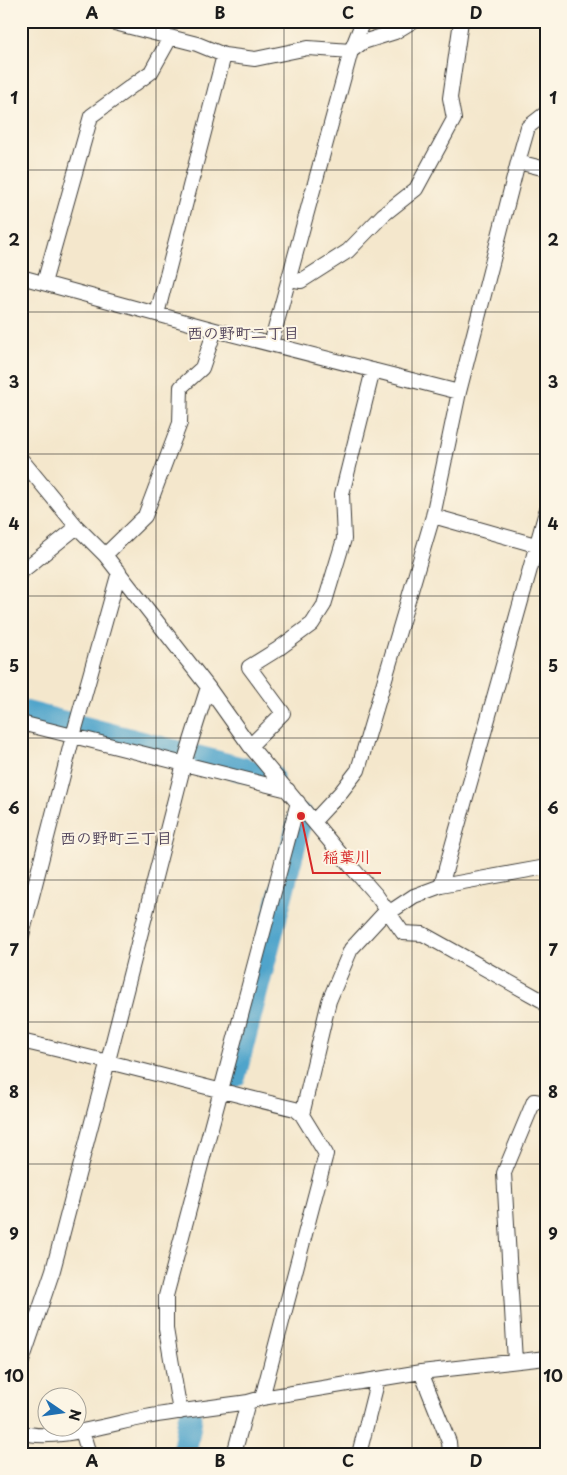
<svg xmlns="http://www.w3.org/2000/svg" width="567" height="1475" viewBox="0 0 567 1475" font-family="'Playpen Sans','Klee One',sans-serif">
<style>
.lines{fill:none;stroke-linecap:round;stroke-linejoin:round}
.river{stroke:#4fa4cb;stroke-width:25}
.minor-casing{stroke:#3c3a36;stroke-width:16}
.minor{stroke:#fff;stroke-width:14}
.grid{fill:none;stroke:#1c1c1c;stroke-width:1;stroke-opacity:0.55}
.labels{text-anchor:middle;stroke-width:4;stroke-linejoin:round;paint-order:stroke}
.neighbourhood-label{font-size:16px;font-weight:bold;fill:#54475d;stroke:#fcf5e5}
.leader{fill:none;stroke:#d62828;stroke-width:2}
.callout-dot{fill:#d62828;stroke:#fcf5e5;stroke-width:2}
.callout-label{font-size:16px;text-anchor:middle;font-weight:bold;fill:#d62828;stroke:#fcf5e5;stroke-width:4;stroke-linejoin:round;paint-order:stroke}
.neatline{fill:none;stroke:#1c1c1c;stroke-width:2}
.grid-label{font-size:16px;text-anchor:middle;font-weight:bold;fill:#1c1c1c}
</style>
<rect width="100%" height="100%" fill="#fcf5e5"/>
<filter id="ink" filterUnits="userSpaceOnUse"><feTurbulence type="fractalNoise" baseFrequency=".02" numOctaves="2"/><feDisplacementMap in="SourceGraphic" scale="10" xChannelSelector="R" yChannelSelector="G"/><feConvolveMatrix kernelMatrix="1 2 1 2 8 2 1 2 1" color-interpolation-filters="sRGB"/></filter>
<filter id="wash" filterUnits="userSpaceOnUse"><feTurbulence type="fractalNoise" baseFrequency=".0096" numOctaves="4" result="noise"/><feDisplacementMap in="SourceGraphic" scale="20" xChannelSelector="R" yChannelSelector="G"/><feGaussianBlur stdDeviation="1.12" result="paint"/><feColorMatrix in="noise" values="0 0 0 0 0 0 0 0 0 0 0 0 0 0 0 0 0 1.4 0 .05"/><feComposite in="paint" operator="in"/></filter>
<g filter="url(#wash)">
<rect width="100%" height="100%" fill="#f4e7cc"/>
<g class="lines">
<path class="river" d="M21,712L271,777
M234,1075L301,816
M184,1454L190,1418"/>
</g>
</g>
<g filter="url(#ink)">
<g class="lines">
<defs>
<path id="minor" d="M107,21L197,44L224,55L255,59L308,48L351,51L363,42L395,32L413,21
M518,162L528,127L546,113
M21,277L215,330L459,392
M289,279L301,281L348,251L383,215L416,189L454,119L450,98L461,21
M44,283L91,116L151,72L170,38
M157,314L224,55
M271,344L351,51L363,21
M21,459L77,527L105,555L208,687L250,746L354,870L377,896L403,933L423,934L543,1001L546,1005
M433,516L546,548
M105,555L145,516L180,423L181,387L202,368L215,330
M21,572L77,527
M21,723L288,790
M250,746L283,713L249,667L278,649L312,624L324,605L344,539L342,494L373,370
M314,821L341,792L358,770L433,516L459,392L518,162L546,169
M441,886L546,512
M390,912L414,896L441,886L546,867
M21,939L73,736L119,572
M21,1041C113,1062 204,1087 295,1109L302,1115L326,1154L262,1398
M302,1115L329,1001L351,949L388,909
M515,1361L504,1173L534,1101L546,1103
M21,1364L53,1270L108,1061L185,760L208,687
M421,1372L449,1442L450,1454
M180,1412L166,1329V1296L298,802
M82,1431L89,1454
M21,1432C51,1443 113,1423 146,1417C179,1411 214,1407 248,1402L262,1398L421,1372L546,1358
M234,1454L248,1402
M359,1454L378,1379"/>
</defs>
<use href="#minor" class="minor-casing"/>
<use href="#minor" class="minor"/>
</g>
</g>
<path class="grid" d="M156,21V1454M284,21V1454M412,21V1454M21,170H546M21,312H546M21,454H546M21,596H546M21,738H546M21,880H546M21,1022H546M21,1164H546M21,1306H546"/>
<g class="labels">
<g class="neighbourhood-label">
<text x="243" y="339">西の野町二丁目</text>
<text x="116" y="844">西の野町三丁目</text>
</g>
</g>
<path class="leader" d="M301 816L313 873H381"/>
<circle class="callout-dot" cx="301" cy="816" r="5"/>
<g class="callout-label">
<text x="347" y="863">稲葉川</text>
</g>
<rect width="567" height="1475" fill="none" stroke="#fcf5e5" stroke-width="55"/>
<g transform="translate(62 1412) rotate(103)"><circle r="24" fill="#fcf5e5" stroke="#a29e95"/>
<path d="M0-4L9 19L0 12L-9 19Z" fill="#1f6fb2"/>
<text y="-8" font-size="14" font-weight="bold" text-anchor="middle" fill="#1c1c1c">N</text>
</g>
<rect x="28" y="28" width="512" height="1420" class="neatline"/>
<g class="grid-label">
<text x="92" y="19">A</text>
<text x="220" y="19">B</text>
<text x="348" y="19">C</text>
<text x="476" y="19">D</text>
<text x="14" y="104">1</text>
<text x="553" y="104">1</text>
<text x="14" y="246">2</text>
<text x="553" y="246">2</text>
<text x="14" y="388">3</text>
<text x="553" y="388">3</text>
<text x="14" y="530">4</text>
<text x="553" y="530">4</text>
<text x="14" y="672">5</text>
<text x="553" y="672">5</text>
<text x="14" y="814">6</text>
<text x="553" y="814">6</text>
<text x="14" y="956">7</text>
<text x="553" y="956">7</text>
<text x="14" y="1098">8</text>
<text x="553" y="1098">8</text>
<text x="14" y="1240">9</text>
<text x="553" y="1240">9</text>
<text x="14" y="1382">10</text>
<text x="553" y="1382">10</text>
<text x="92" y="1467">A</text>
<text x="220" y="1467">B</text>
<text x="348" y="1467">C</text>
<text x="476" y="1467">D</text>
</g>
</svg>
